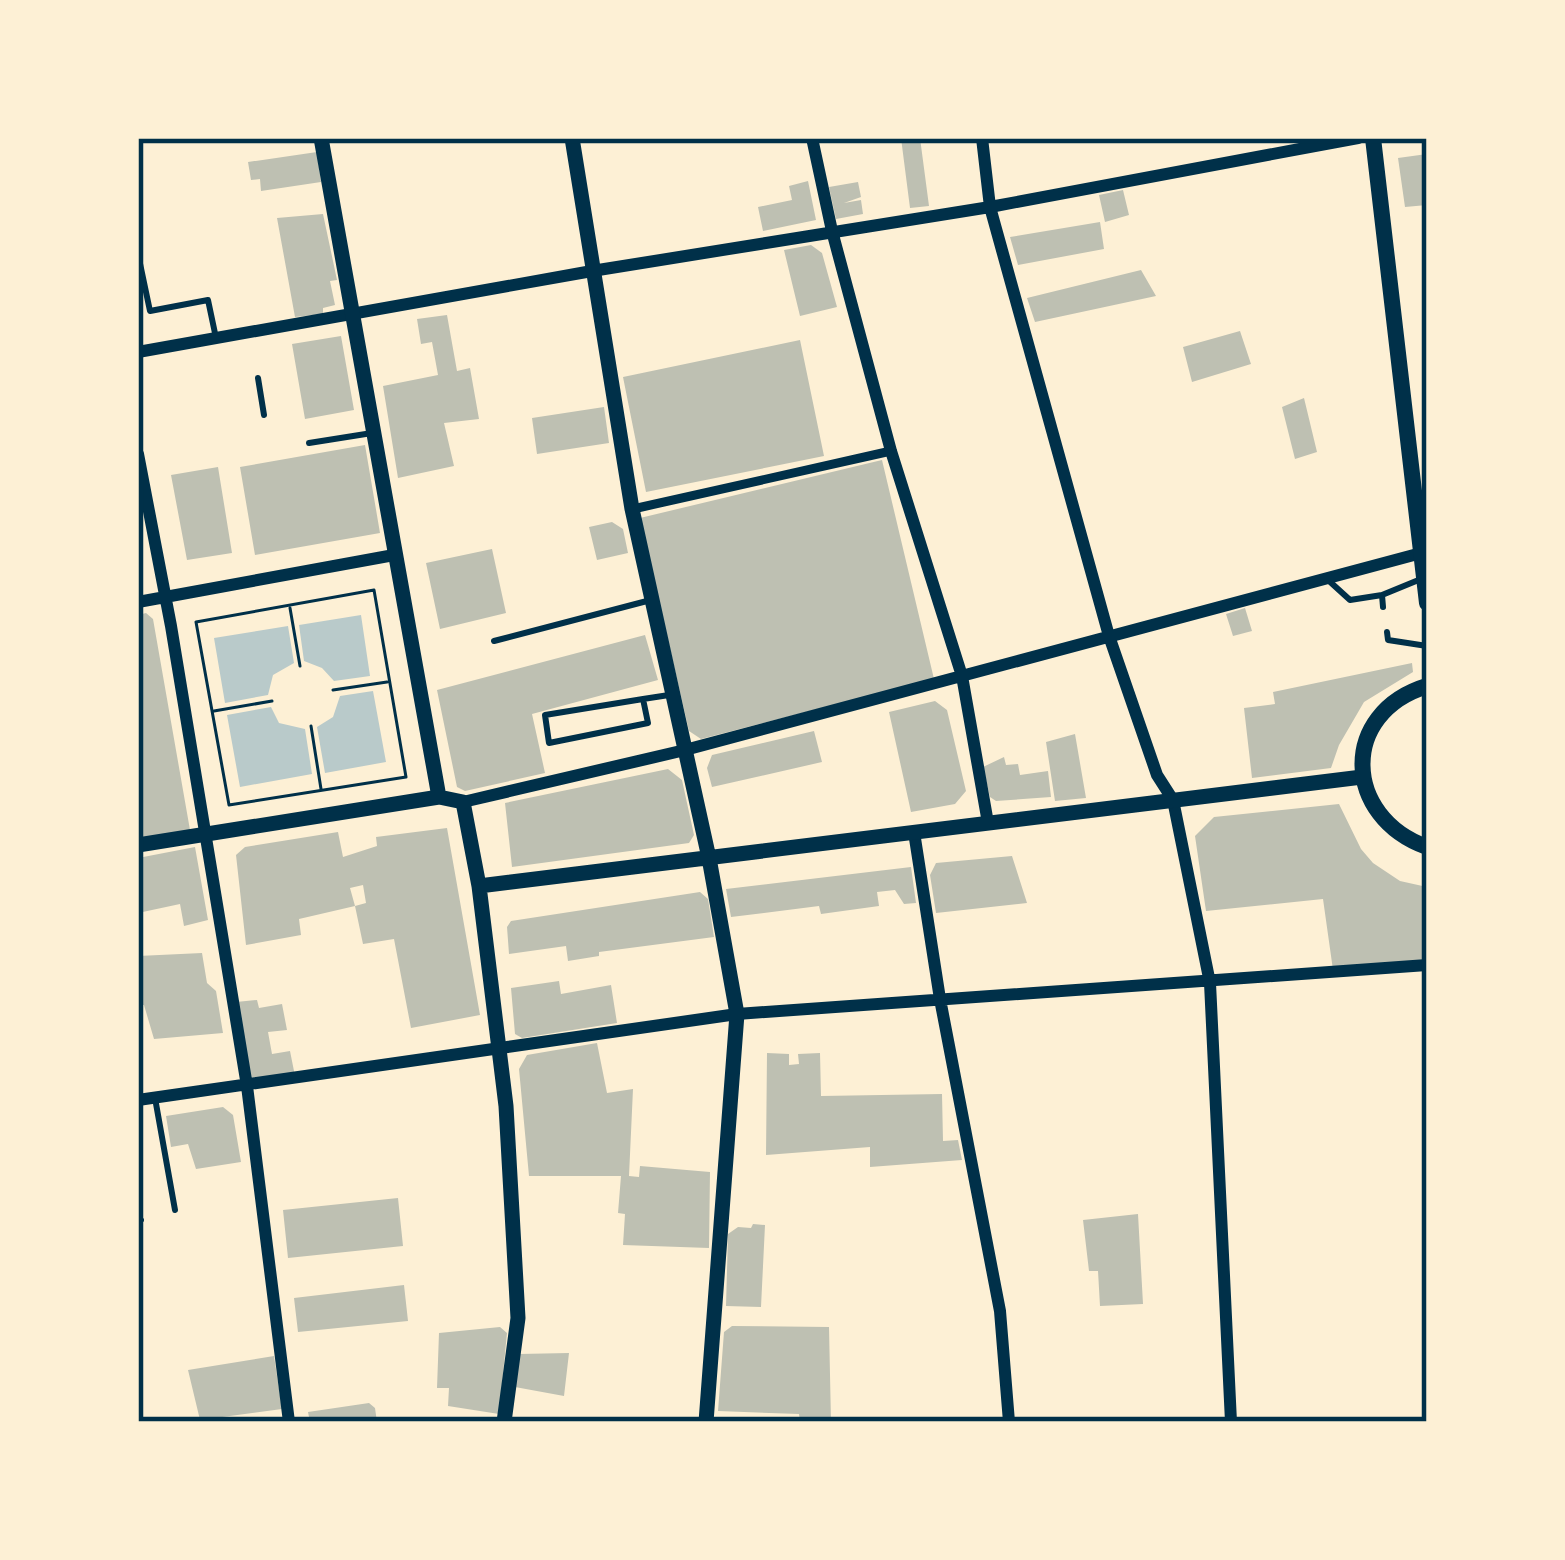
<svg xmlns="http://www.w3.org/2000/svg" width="1565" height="1560" viewBox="0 0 1565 1560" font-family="Arial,sans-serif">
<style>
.green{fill:#b9caca}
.building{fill:#bec0b2}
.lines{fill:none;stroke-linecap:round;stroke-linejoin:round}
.path{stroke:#003049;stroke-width:3}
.service{stroke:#003049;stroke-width:6}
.pedestrian{stroke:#003049;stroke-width:9}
.minor{stroke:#003049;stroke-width:12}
.tertiary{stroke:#003049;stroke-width:15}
.secondary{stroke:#003049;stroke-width:16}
.neatline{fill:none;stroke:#003049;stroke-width:4.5}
</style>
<rect width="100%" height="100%" fill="#fdf0d5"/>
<path class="green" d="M361,615L370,676L334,681L322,668L304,661L299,625Z
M288,626L294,663L273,675L268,695L225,703L214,638Z
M373,691L386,762L325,773L317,727L333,717L340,696Z
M271,707L279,723L305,729L312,774L240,787L227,715Z"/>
<path class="building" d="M901,138H920L929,206L910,208Z
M317,152L321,182L261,191L260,179L251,180L248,162Z
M1427,154V205L1405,207L1398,158Z
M808,181L816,220L763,231L758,207L792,200L789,186Z
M858,182L861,197L844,203L861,200L863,214L836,219L829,187Z
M1123,190L1129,215L1105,222L1099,195Z
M323,214L337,280L330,281L335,305L323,308V314L295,317L277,218Z
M1100,222L1104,249L1018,265L1010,237Z
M811,245L822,253L837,307L800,316L784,250Z
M1141,270L1156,296L1035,322L1027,298Z
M447,315L457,371L470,368L479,419L444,423L454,466L398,478L383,386L438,375L432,342L421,344L417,319Z
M1240,331L1251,364L1192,382L1183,347Z
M341,336L354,410L305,419L292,344Z
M800,340L824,456L646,492L623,377Z
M1304,398L1317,452L1295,459L1282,407Z
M604,407L609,443L537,454L532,418Z
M365,445L380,533L255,555L240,467Z
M882,460L934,679L701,739L689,731L640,518Z
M218,467L232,553L187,560L171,475Z
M612,522L623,529L628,553L597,560L589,527Z
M492,549L506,613L440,629L426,563Z
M1245,608L1252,631L1233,636L1226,614Z
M146,613L153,619L190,830L138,840V615Z
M645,635L658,680L532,714L545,773L465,791L457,787L437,690Z
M1412,663L1413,672L1364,702L1339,745L1331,768L1252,778L1244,708L1275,704L1273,692Z
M935,701L947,710L966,791L955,804L911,812L889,712Z
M814,731L822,762L712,787L707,768L712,755Z
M1075,734L1086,798L1055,801L1046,742Z
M1004,757L1006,765L1018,764L1020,775L1048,771L1051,797L996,801L990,797L983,767Z
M668,769L682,780L694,835L689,843L512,867L505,803Z
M1339,804L1361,849L1373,863L1400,881L1427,887V961L1333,970L1323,899L1206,911L1195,836L1214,817Z
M447,828L480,1015L411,1028L394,939L363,944L355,906L366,903L363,885L350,888L355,906L299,919L301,935L246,945L236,855L245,847L338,832L343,857L377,846L376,837Z
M195,847L208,920L184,926L180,904L138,913V858Z
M1012,856L1027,903L936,913L930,875L936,863Z
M911,867L916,903L904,904L895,890L877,892L879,906L821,914L819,906L731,917L726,889Z
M700,892L708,899L714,937L599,952V956L568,961L566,946L509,954L507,927L511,921Z
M202,953L207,983L216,991L223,1033L154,1039L144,1005H138V956Z
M559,981L561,994L611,985L617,1023L522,1038L515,1034L511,988Z
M257,1000L259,1008L282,1004L287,1030L268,1032L272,1054L290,1051L295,1076L250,1082L236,1002Z
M597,1043L607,1093L633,1089L629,1176L639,1177L640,1166L710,1172L709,1248L623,1245L625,1214L618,1213L621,1176H529L519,1069L527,1055Z
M767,1053L789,1054V1065L799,1064L798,1054L820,1053L821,1096L942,1094L943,1141L958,1140L962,1160L870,1167V1147L766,1155Z
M223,1107L233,1115L241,1162L196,1169L188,1144L171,1147L166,1116Z
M398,1198L403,1246L288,1258L283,1210Z
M1138,1214L1143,1304L1100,1306L1098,1271H1089L1083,1220Z
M753,1224L765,1225L761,1307L726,1306L728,1234L738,1227L751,1228Z
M404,1285L408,1321L298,1332L294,1298Z
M732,1326L829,1327L831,1422H800L799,1414L718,1411L724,1332Z
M500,1327L507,1333L499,1414L448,1406L449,1388H437L439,1333Z
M569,1353L564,1396L515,1387L519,1354Z
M274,1356L282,1409L200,1420L188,1370Z
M369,1403L375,1408L377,1422H310L308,1412Z"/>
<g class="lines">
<path class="path" d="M374,590L406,777L229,805L196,622Z
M290,608L300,666
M333,690L387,682
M214,711L272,701
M311,726L321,789"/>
<path class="service" d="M138,254L150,311L208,300L216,338
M258,378L264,415
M309,443L372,433
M1328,580L1350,600L1382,595
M1383,607L1382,595L1421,579
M1387,632L1388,640L1427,646
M494,641L647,601
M643,699L648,723L549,743L545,715Z
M643,699L669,695
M155,1098L175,1210
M138,1221L141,1220"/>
<path class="pedestrian" d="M633,509L891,451"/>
<path class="minor" d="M812,138L832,231L891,451L962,676L988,823
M982,138L990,207L1109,636L1157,775L1173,800L1210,983L1231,1422
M138,352L592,271L990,207L1358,138
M138,454L171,626L247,1086L289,1422
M138,602L394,555
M463,802L685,750L1425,552
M914,832L940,999L1000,1311L1009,1422
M138,1100L737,1014L1427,965"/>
<path class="tertiary" d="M321,138L439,797
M572,138L632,509L709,858L737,1014L706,1422
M138,845L439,797L463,802L479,886L506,1106L518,1318L504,1422
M479,886L1362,777"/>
<path class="secondary" d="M1373,138L1427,603
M1427,686C1339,713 1343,817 1427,847"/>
</g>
<rect width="1565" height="1560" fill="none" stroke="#fdf0d5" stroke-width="282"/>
<rect x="141" y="141" width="1283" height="1278" class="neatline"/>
</svg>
